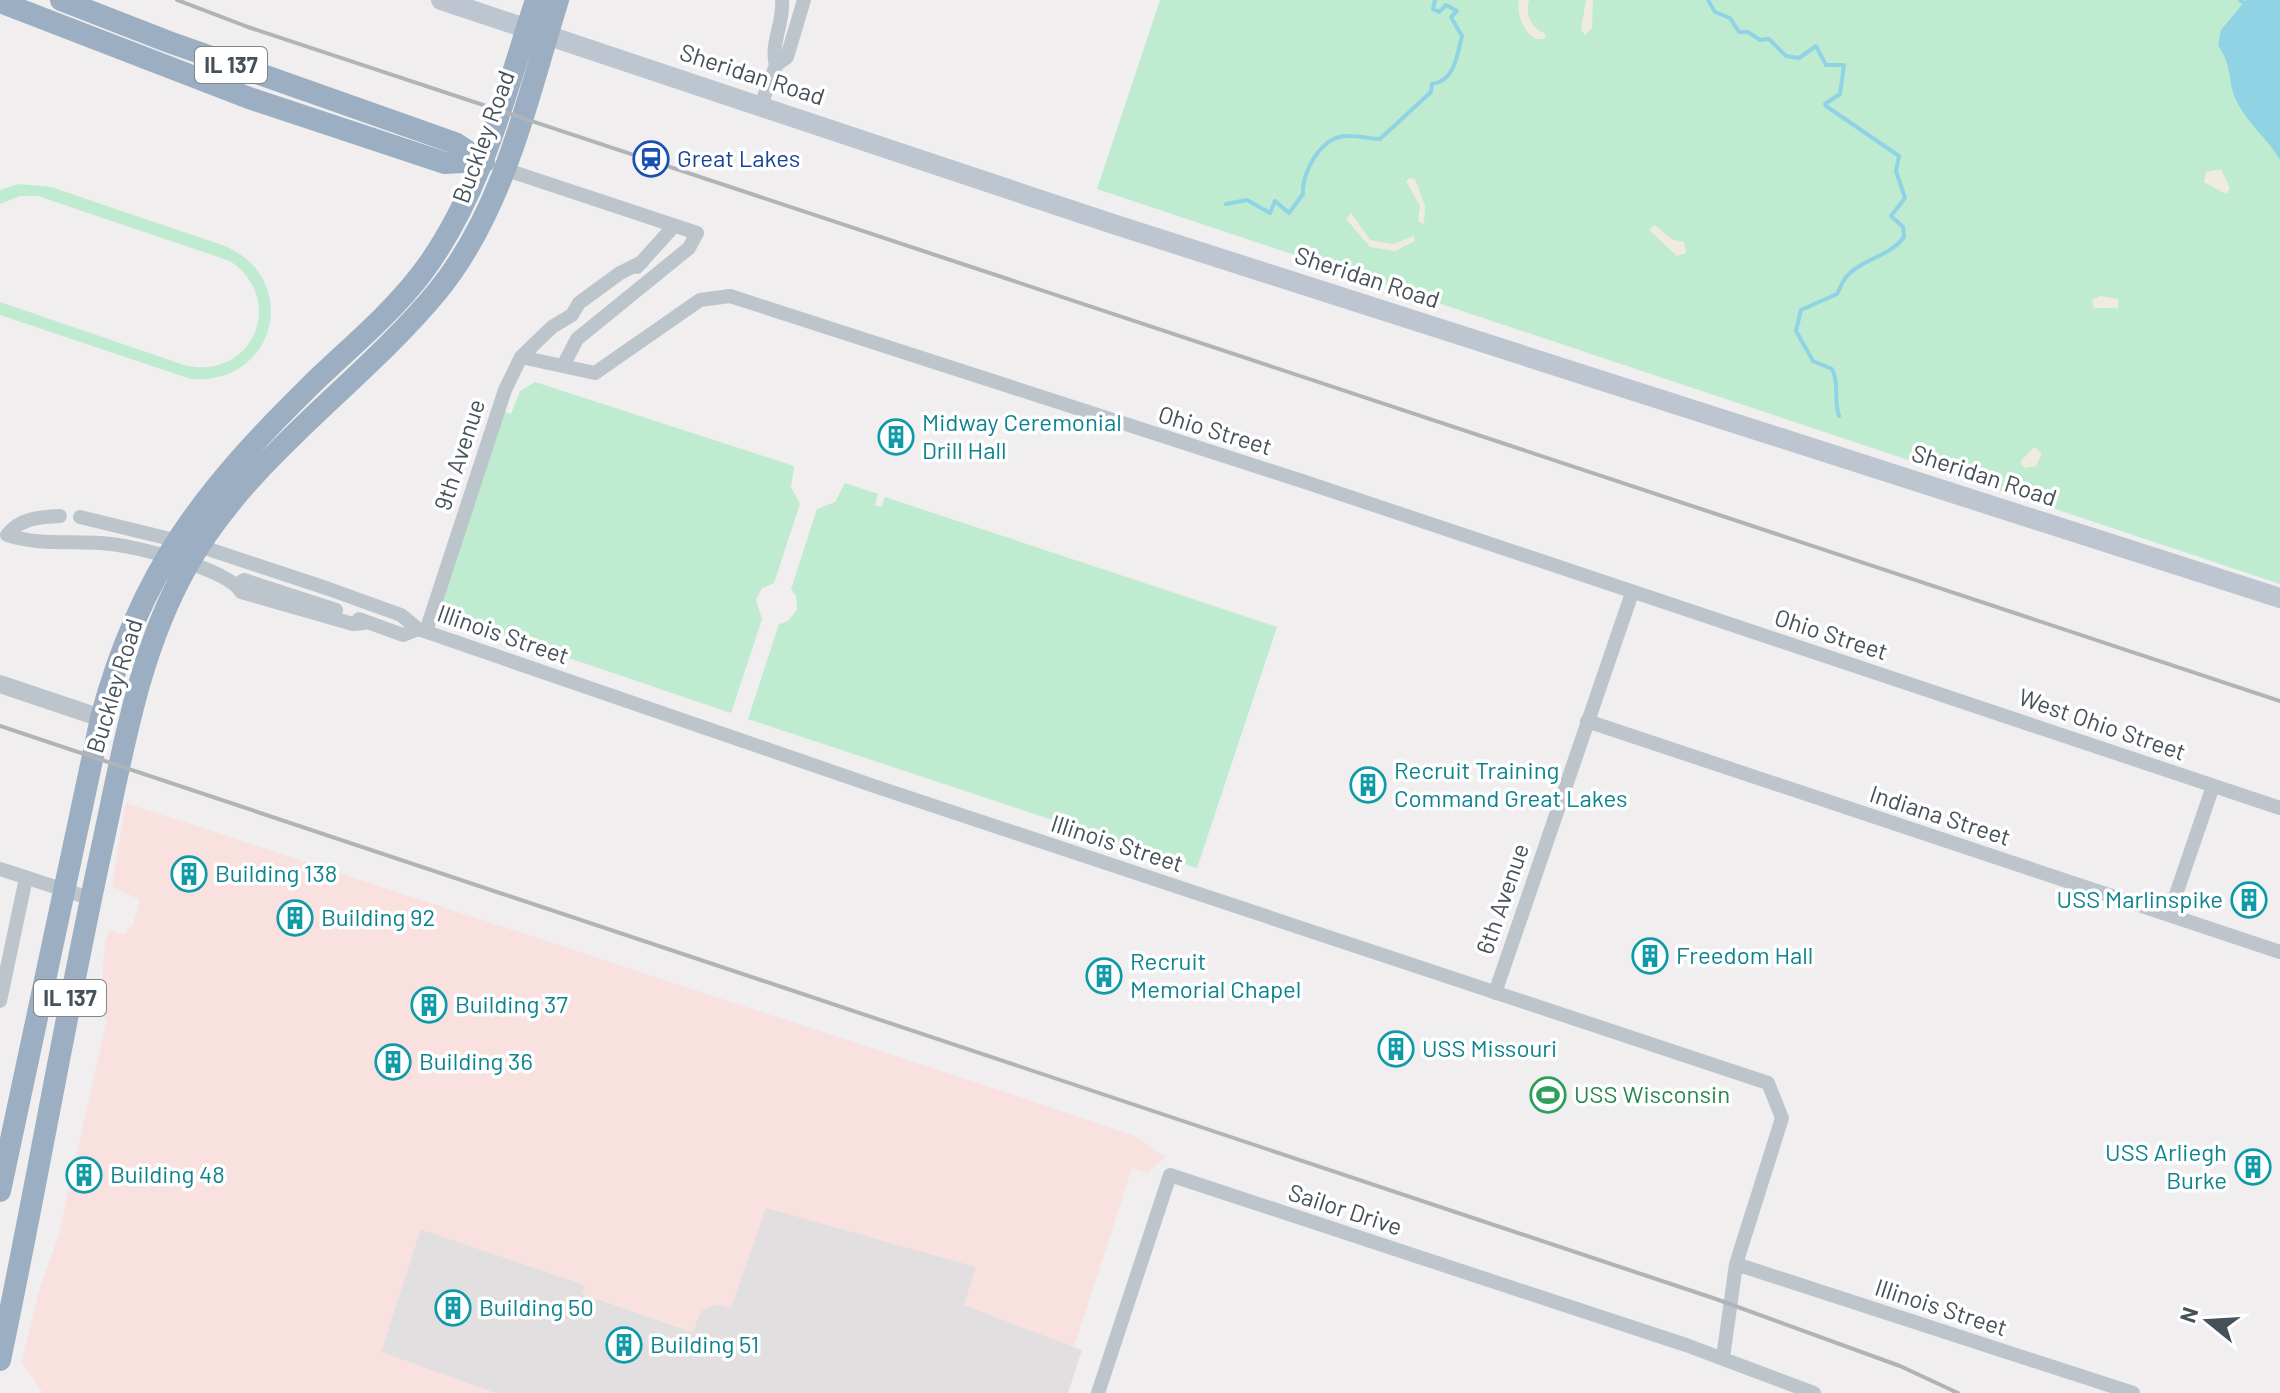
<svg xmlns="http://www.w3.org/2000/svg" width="2280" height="1393" viewBox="0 0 2280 1393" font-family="Barlow,sans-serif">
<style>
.education{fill:#e1dfdf}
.medical{fill:#f8e1df}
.green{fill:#bfebd0}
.sand{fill:#f0ebdf}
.water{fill:#8fd3e4}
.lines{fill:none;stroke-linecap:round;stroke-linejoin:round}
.stream{stroke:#8fd3e4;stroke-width:4}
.minor{stroke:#bdc5cc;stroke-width:14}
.tertiary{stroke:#bdc5cc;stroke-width:18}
.secondary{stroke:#bdc6d0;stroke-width:20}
.trunk{stroke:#9caec2;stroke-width:22}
.rail{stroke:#b0b3b7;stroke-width:4}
.labels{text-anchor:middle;stroke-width:7;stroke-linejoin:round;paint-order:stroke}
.shield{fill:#fff;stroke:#7e858b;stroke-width:2}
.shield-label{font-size:22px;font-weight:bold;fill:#475159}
.street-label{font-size:24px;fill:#475159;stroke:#fff}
.transit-label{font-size:24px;fill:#164399;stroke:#fff;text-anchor:start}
.culture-label{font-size:24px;fill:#0d838f;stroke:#fff;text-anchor:start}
.leisure-label{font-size:24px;fill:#27864d;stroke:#fff;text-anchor:start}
</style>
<rect width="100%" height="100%" fill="#f0eeee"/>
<path class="education" d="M765,1207L977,1267L964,1305L1082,1350L1068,1393H495L381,1352L420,1229L579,1283L585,1285L583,1294L692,1332L701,1311L716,1304L731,1307Z"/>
<path class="medical" d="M126,803L1020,1097L1137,1137L1165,1157L1148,1173L1132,1168L1074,1347L964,1305L976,1267L766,1208L731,1308L716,1304L701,1311L693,1332L582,1293L585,1285L579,1283L421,1229L381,1352L495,1393H43L22,1362L38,1294L59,1234L107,1019L100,1016L105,942L109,930L124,935L133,925L140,900L112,886Z"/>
<path class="green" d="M1160,0H2280V584L1097,189Z
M19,184L51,187L225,246C303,280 275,386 191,379L0,315V302L184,365C252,382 288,300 230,261L38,196H20L0,204V190Z
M535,382L794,466L791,487L800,504L774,583L762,588L756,600L762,619L731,713L510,638L442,601L505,412L511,414L520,391Z
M845,483L878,494L875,505L881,507L885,497L1277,627L1197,868L748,719L779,624L788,621L797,610L796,596L791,589L817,509L835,502Z"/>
<path class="sand" d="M1519,0H1529C1525,16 1531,28 1546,34L1544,39H1536C1524,33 1516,14 1519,0Z
M1586,0H1593L1592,28L1585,35L1581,30Z
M2221,169L2230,188L2226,194L2204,182L2206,172Z
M1410,178L1415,179L1425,206L1424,224L1418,221L1420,206L1406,181Z
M1351,213L1370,240L1393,244L1414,236L1415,241L1395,251L1370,247L1346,219Z
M1655,225L1671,239L1684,242L1686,253L1677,256L1649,230Z
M2100,296L2118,299V308H2094L2092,300Z
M2034,447L2042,454L2036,466L2025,468L2020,462Z"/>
<path class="water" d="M2246,0H2280V160C2269,140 2249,125 2238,104C2226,82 2234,67 2218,46L2221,30Z"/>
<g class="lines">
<path class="stream" d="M1708,0L1715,12L1730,18L1739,32H1748L1760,40L1769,39L1786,56L1799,58L1816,46L1826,65H1844L1840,94L1825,104L1826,106L1899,156L1896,171L1905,198L1891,216L1903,227L1904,237C1890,257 1861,259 1846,277C1842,282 1840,289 1837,294L1801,310L1796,331L1813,361L1832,369C1840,385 1833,399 1839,416
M2240,0L2244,3
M1226,204L1247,200L1270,213L1275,201L1289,213L1303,194C1301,173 1321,136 1347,136C1357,135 1369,139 1380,139L1431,92L1432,84C1455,81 1457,55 1462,36L1451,17L1457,11L1446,5L1439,12L1433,9L1435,0"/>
<path class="minor" d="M776,65C770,44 784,23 782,0
M761,105L776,65L787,57L804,0
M504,169L697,233L689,248L577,339L563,366
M637,267L674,226
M521,357L595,373L700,300L730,296L1302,481L2280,808
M60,516C40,517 20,518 7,535C39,546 77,540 111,544C138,547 229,569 241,592L353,624L364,623
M80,517L199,546L329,589L401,615L418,629L874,786L1768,1083L1782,1118L1736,1264L1723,1358
M237,584L244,580L336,610
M359,619L403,635L418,629
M426,631L505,390L521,357L552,327L572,315L579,303L620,273L642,262
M1587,721L2280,952
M0,869L89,898
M2169,915L2213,786
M1495,993L1632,593
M0,1001L26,878
M1736,1264L2133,1393
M1098,1393L1170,1175L1686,1345L1814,1393"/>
<path class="tertiary" d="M0,684L101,718"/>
<path class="secondary" d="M441,0L1110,223L2280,598"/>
<path class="trunk" d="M61,0L169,42L455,143L484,162
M0,2L249,98L445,163L480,161
M0,1191L101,718C140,571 205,489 311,385C348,349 391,314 422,273C481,195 506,91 536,0
M0,1360C36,1189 65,1017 102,847C123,751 138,653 187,566C249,456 358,387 437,292C504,210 527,99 558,0"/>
<path class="rail" d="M177,0L248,27L2280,701
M0,726L1716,1299L1900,1366L1958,1393"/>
</g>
<defs>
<symbol id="station-ring" viewBox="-11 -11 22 22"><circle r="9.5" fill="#fff" stroke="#1a4fb4" stroke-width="1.5"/><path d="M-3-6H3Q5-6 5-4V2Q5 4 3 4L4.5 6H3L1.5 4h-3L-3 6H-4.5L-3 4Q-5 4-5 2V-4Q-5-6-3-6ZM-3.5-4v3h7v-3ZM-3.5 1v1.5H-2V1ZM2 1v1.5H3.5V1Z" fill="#1a4fb4"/></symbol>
<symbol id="building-ring" viewBox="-11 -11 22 22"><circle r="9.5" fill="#fff" stroke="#0f9aa8" stroke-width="1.5"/><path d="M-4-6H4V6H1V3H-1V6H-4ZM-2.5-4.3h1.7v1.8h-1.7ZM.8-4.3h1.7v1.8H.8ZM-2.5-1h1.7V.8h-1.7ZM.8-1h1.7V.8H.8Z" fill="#0f9aa8"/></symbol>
<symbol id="stadium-ring" viewBox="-11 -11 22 22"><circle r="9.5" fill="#fff" stroke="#2e9e5b" stroke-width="1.5"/><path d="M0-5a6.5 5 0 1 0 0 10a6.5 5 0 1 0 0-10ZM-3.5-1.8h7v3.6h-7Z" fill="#2e9e5b"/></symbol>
</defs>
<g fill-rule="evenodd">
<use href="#station-ring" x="631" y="139" width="40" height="40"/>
<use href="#building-ring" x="876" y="417" width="40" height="40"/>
<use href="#building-ring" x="1348" y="765" width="40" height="40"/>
<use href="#building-ring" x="169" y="854" width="40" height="40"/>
<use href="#building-ring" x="2229" y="880" width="40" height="40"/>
<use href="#building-ring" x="275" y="898" width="40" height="40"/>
<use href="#building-ring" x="1630" y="936" width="40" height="40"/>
<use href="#building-ring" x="1084" y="956" width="40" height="40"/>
<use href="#building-ring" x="409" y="985" width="40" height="40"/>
<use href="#building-ring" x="1376" y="1029" width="40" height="40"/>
<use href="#building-ring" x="373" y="1042" width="40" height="40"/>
<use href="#stadium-ring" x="1528" y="1075" width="40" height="40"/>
<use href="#building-ring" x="2233" y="1147" width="40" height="40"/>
<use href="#building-ring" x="64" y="1155" width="40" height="40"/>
<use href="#building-ring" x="433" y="1288" width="40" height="40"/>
<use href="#building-ring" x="604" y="1325" width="40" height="40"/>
</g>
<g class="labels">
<g class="shield">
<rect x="195" y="47" width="72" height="36" rx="6"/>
<rect x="34" y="980" width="72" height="36" rx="6"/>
</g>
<g class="shield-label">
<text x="231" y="73">IL 137</text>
<text x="70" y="1006">IL 137</text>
</g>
<g class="street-label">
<text transform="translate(752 75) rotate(18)" y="8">Sheridan Road</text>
<text transform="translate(484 137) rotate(-70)" y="8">Buckley Road</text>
<text transform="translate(1367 278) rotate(18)" y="8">Sheridan Road</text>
<text transform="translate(1215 431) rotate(17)" y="8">Ohio Street</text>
<text transform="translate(460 455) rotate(-72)" y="8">9th Avenue</text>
<text transform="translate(1984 476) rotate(18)" y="8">Sheridan Road</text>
<text transform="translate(503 635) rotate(19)" y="8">Illinois Street</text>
<text transform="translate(1831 635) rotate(18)" y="8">Ohio Street</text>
<text transform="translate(115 686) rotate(-73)" y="8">Buckley Road</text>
<text transform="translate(2102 725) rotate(19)" y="8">West Ohio Street</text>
<text transform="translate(1940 816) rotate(18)" y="8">Indiana Street</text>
<text transform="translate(1117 844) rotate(18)" y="8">Illinois Street</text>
<text transform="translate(1503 899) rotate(-71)" y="8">6th Avenue</text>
<text transform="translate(1345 1210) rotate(18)" y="8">Sailor Drive</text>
<text transform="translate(1941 1308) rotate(18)" y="8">Illinois Street</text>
</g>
<g class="transit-label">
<text x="677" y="167">Great Lakes</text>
</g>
<g class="culture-label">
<text x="922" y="431">Midway Ceremonial<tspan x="922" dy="28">Drill Hall</tspan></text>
<text x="1394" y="779">Recruit Training<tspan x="1394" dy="28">Command Great Lakes</tspan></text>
<text x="215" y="882">Building 138</text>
<text x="2223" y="908" text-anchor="end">USS Marlinspike</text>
<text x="321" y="926">Building 92</text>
<text x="1676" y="964">Freedom Hall</text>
<text x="1130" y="970">Recruit<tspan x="1130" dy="28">Memorial Chapel</tspan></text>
<text x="455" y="1013">Building 37</text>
<text x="1422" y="1057">USS Missouri</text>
<text x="419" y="1070">Building 36</text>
<text x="2227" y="1161" text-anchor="end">USS Arliegh<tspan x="2227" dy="28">Burke</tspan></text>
<text x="110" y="1183">Building 48</text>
<text x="479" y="1316">Building 50</text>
<text x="650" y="1353">Building 51</text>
</g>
<g class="leisure-label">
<text x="1574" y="1103">USS Wisconsin</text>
</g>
</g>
<g transform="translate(2208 1321) rotate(288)" stroke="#ffffff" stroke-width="6" paint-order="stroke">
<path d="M0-6L14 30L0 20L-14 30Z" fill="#475159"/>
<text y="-12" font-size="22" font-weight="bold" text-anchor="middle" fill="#475159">N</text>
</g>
</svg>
